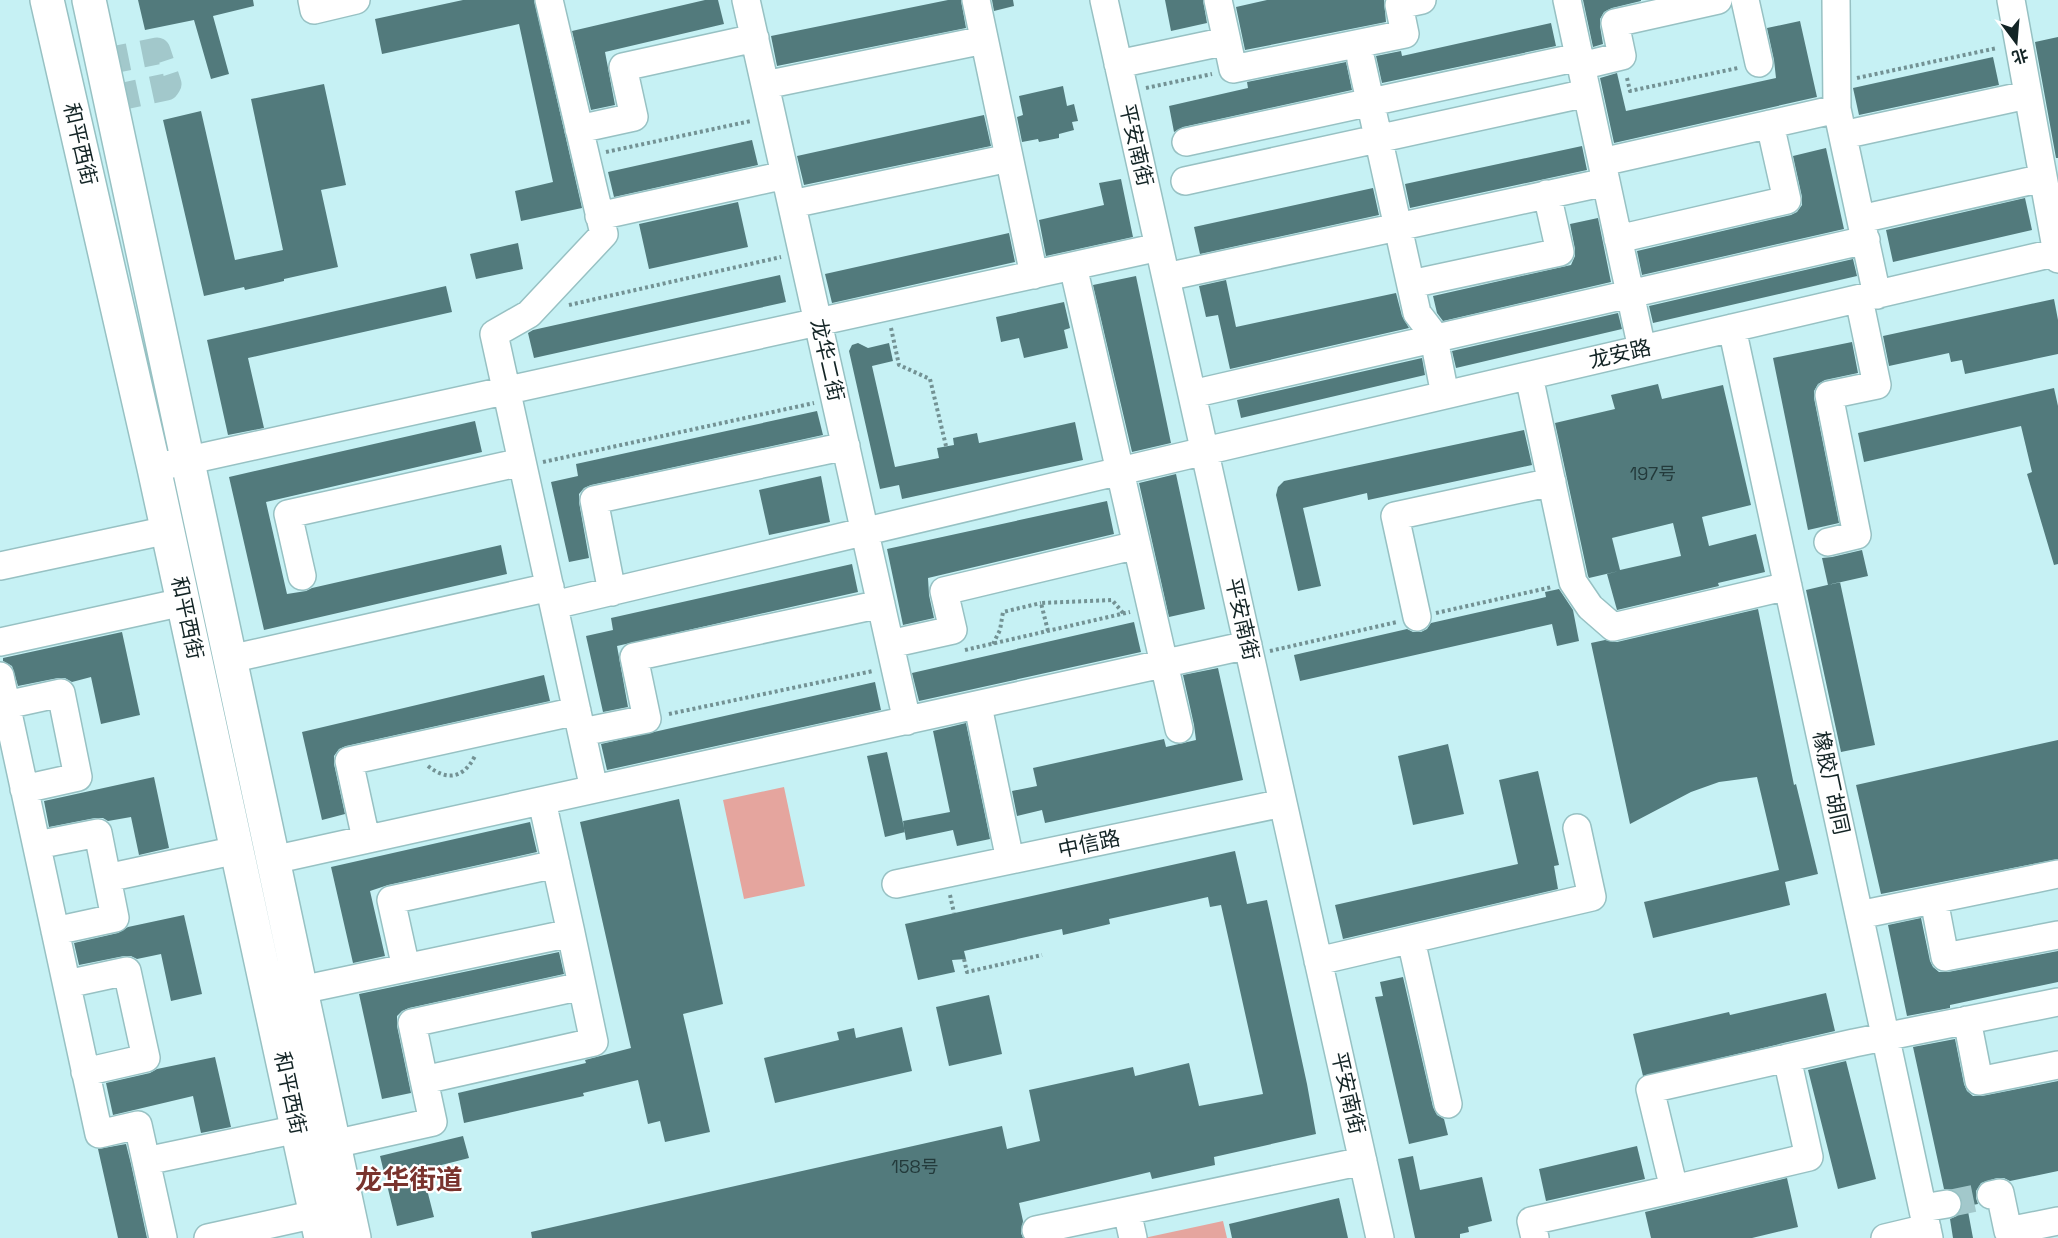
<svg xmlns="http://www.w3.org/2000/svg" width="2058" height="1238" viewBox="0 0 2058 1238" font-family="'Space Grotesk','Noto Sans SC',sans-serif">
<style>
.green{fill:#e5a59e}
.building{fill:#527a7c;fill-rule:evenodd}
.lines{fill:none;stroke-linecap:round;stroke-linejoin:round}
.minor-tunnel{stroke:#a2c8cb;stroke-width:27;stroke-dasharray:27 14;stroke-linecap:butt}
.minor-casing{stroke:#97c1c3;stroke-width:30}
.major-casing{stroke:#97c1c3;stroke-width:36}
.path{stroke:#739294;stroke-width:4;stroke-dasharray:3 3;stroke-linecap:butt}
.minor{stroke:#fff;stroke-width:27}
.major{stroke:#fff;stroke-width:33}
.labels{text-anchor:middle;stroke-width:4.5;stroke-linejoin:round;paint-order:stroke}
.number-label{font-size:18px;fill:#233a3b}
.street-label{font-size:21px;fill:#132425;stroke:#fff}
.district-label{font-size:27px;font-weight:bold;fill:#79332d;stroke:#fff}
</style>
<rect width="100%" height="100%" fill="#c6f1f4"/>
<path class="green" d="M784,787L805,886L744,899L723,800Z
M1223,1221L1227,1238H1144Z"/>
<path class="building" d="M138,0H253L254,6L213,16L229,74L211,79L194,20L145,30Z
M463,0H534L582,208L521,221L515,191L553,182L519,24L382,54L375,19Z
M705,0H718L724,24L605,52L615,105L591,110L572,31Z
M948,0H961L966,28L777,66L771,36Z
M992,0H1013L1014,6L994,11Z
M1165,0H1203L1207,23L1171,31Z
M1267,0H1384L1386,22L1245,50L1236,7Z
M1583,0H1641V1L1612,8L1604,12L1600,19V26L1603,44L1593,47Z
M1800,21L1817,97L1614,143L1600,78L1617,73L1626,111L1776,78L1774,60L1767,28Z
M1551,23L1556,46L1382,83L1376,56L1401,51L1402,56Z
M2058,37V158H2056L2035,42Z
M1993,57L1999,85L1859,115L1853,88Z
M1346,62L1352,90L1183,127L1174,132L1169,106L1248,88L1247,82Z
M324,84L346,185L321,190L338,267L284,279V281L245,290L244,287L204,296L163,120L201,111L235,260L283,250L251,99Z
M1063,86L1067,106L1074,104L1078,121L1072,122L1074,130L1059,134V138L1039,142L1038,139L1022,142L1017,117L1023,115L1019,96Z
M984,115L991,146L804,185L797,156Z
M752,140L758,165L614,197L608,172Z
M1582,146L1587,170L1410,208L1405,184Z
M1826,148L1844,229L1642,275L1637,251L1791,215L1797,212L1802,205V197L1793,156Z
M1121,179L1133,237L1046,256L1039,220L1104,205L1099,183Z
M1373,188L1379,215L1200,254L1194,227Z
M2025,198L2032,230L1893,262L1886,230Z
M738,202L748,247L649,269L639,224Z
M1598,218L1611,282L1443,321L1437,313L1433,296L1571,265L1575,256V249L1570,224Z
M1009,233L1015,262L832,303L825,274Z
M518,243L523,269L476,279L470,254Z
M1853,259L1857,276L1653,323L1649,306Z
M780,275L786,302L534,358L528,333L533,330Z
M1136,276L1171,443L1132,452L1093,285Z
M1226,280L1236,327L1396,293L1402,316L1409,328L1230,369L1218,315L1206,317L1199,286Z
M446,286L452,312L248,358L264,428L228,435L207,340Z
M2054,299L2058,320V354L1965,374L1962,360L1951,362L1949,353L1889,366L1883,336Z
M1064,302L1070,328L1064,330L1068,348L1024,358L1019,338L1001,342L996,317Z
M1618,313L1622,329L1456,368L1452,351Z
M1852,342L1858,373L1825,380L1818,384L1814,391V398L1839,523L1808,530L1773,358Z
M858,343L868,348L889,343L893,361L872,366L895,467L939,458L937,448L954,445L953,438L977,433L979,443L1075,422L1083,460L902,499L899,485L880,489L849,351L852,345Z
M1422,358L1425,375L1241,418L1237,400Z
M1658,384L1662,399L1723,385L1751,505L1702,517L1709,546L1756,534L1765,572L1718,583L1719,586L1617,610L1607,574L1619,571L1589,578L1588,576L1555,423L1615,409L1611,395ZM1673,523L1681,556L1620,570L1612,538Z
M2054,388L2058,406V564L2054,565L2027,474L2032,472L2021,426L1864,462L1858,433Z
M817,411L823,435L591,485L584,488L579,494V502L589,558L569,562L551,482L578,476L576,464Z
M475,421L482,452L266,502L287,594L306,591L312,588L501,545L507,574L264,630L229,477Z
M1524,430L1532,465L1368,500L1367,493L1303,508L1321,586L1298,591L1276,495L1278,487L1284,481Z
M1176,474L1205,609L1169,617L1139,483Z
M821,476L830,522L769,535L759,490Z
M1107,501L1114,534L928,578L929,595L934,618L903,625L887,549Z
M1862,550L1868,576L1828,585L1822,558L1832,557Z
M852,564L858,592L617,646L628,707L603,712L586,636L613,630L611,618Z
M1840,582L1875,745L1841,752L1806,590Z
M1559,589L1573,610L1579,641L1557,646L1552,624L1300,681L1294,655L1407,629L1413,632H1421L1427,629L1431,623L1546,597L1545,592Z
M1758,609L1794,785L1796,784L1818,874L1785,882L1790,905L1653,938L1644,902L1779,870L1757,777L1719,782L1691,792L1630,824L1591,643L1605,640L1617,642Z
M1134,622L1141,652L919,701L912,673Z
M122,632L140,715L101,724L91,677L72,682L65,678H58L18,686L12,666L3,661V658Z
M1218,668L1243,780L1045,823L1042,810L1017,816L1012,791L1037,786L1033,768L1164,739L1166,747L1196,740L1194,725L1183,675Z
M544,675L550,701L346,746L339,749L334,756V764L345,814L322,820L302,732Z
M875,682L881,710L607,770L601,744Z
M966,723L990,839L957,846L953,830L906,840L903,821L950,812L933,731Z
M2058,740V859L1881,894L1856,785Z
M1448,744L1464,814L1413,825L1398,756Z
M887,752L905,832L885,837L867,756Z
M1538,771L1559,865L1554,866L1558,889L1343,939L1335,905L1518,864L1499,780Z
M154,777L169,848L139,855L131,817L108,821L103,818H95L49,827L44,801Z
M679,799L723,1004L683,1014L710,1132L665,1142L660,1121L648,1124L638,1080L583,1093L584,1096L464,1123L458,1093L586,1063L585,1060L631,1048L580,822Z
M530,822L537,852L388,885L370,891L385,956L353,963L331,867Z
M1235,851L1247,904L1267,900L1307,1084L1316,1134L1214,1157L1215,1165L1152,1179L1150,1172L1019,1203L1023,1221L1021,1233L1023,1238H532L531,1232L1002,1126L1007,1149L1040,1141L1029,1090L1133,1067L1135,1076L1189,1063L1199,1106L1263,1094L1221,905L1210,907L1208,897L1109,919L1110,924L1063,935L1062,929L964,951L966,959L952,960L955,972L918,980L905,924Z
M184,915L202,994L171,1001L161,954L137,959L131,956H124L79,965L74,943L118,933L128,927Z
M1921,918L1930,961L1933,967L1939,972H1948L2058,951V982L1950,1005V1008L1907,1016L1888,925Z
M559,952L564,974L409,1008L402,1011L397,1016V1026L411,1093L382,1099L359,994Z
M1403,977L1433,1107L1437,1115L1444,1119L1448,1135L1409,1144L1375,997L1383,996L1380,982Z
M1826,993L1835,1031L1643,1076L1633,1034L1729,1012L1730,1015Z
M989,995L1002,1054L949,1066L936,1007Z
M902,1027L912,1071L775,1103L764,1058L839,1040L837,1032L854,1028L856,1038Z
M1955,1039L1964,1084L1967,1091L1973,1096H1982L2058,1081V1171L2010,1181L2004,1178H1997L1981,1183L1976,1191V1198L1978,1204L1967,1206L1973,1238H1953L1950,1219L1957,1216L1961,1210L1962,1201L1959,1194L1953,1190L1944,1189L1913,1047Z
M215,1057L231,1127L201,1133L193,1096L113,1115L106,1083L150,1073L157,1069Z
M1846,1061L1876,1179L1838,1189L1808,1070Z
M463,1136L469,1158L422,1170L434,1217L397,1226L380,1156Z
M126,1144L131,1164L147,1238H118L98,1149Z
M1637,1146L1645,1179L1546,1201L1539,1169Z
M1413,1156L1420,1190L1482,1177L1492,1221L1468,1227L1469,1232L1460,1234V1238H1415L1398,1159Z
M1787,1178L1798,1227L1752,1238H1651L1645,1212Z
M1339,1198L1348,1238H1232L1229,1224Z"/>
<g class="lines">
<path class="minor-tunnel" d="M102,62L157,51L168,84L166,87L110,99
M1947,1204L1991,1195"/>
<defs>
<path id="minor" d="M312,0L314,10L356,0
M549,0L604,234L529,314L494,334L594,789
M746,0L907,721
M976,0L1034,275
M1104,0L1380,1238
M1567,0L1642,349
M1745,0L1759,63
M1836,0L1837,109L1877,295
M2011,0L2058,259
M1227,41L1233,69L1405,34L1399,5L1422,0
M1361,60L1417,313L1433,334L1445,395
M1118,64L1227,41L1218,0
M1581,66L1622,56L1615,23L1718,0
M765,85L984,40
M579,129L634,117L623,67L755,38
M1843,135L2027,95
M1186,142L1579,57
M1602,162L1837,109
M1185,181L1587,93
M792,204L1009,158
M599,216L785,175
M1861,219L2043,178
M1618,239L1787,200L1770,124
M1073,266L1179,729
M1166,277L1606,182
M1411,284L1560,252L1547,194
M1732,328L1929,1238
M1529,376L1573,582L1590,607L1613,627L1788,586
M1192,394L1866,240
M167,465L1159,247
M1828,542L1857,535L1829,395L1877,385L1859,299
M0,566L168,530
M302,576L288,514L522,462
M612,592L594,500L846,446
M554,605L1205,451L2058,252
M1417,617L1395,516L1552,482
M0,642L183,602
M890,644L953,630L944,591L1137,545
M230,659L550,587
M0,676L99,1134L138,1125L146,1161L298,1129
M6,705L61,693L78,777L24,789
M978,706L1010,860
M582,732L647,719L634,657L881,604
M366,839L349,761L577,711
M37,845L98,833L115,918L55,931
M273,860L1248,645
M107,878L237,850
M896,884L1283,803
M1934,900L1945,957L2058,935
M1859,915L2058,874
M1411,940L1448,1104
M1318,961L1592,897L1577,828
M406,968L391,900L556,864
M67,984L127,971L146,1058L85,1072
M301,990L571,933L542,801
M1967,1020L1979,1081L2058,1065
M424,1080L412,1023L582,986
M334,1144L433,1122L424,1080L594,1042L571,933
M146,1161L163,1238
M1674,1189L1809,1157L1787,1058
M1991,1195L2000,1193L2008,1231L2058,1221
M1923,1208L1947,1204
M1127,1211L1133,1238
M1036,1230L1363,1161
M208,1238L316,1214
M1535,1238L1531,1221L1674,1189L1650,1089L1854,1043L2058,1002
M1885,1238L1927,1228"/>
<path id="major" d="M47,0L154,468L321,1238
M89,0L354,1238"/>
</defs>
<use href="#minor" class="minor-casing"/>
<use href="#major" class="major-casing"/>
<path class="path" d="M1627,78L1630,91L1738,68
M1857,78L1997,48
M1146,88L1212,74
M606,152L751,121
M569,305L781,257
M891,328L899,365L930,379L946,446
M543,462L814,403
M1436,613L1552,587
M1048,631L1041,603L1112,600L1124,614
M993,644L1000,630L1003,612L1041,603
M965,650L1130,612
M1270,651L1397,622
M669,714L873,671
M428,766C447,781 463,779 475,756
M950,895L954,913
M964,959L967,972L1042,955"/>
<use href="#minor" class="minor"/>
<use href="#major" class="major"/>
</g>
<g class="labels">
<g class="number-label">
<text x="1653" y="480">197号</text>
<text x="915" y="1173">158号</text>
</g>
<g class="street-label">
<text transform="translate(80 144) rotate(77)" y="7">和平西街</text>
<text transform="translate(1136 145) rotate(77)" y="7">平安南街</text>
<text transform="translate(1620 354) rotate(-13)" y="7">龙安路</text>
<text transform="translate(827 360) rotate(77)" y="7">龙华二街</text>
<text transform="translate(187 618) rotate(78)" y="7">和平西街</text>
<text transform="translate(1242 619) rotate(77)" y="7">平安南街</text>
<text transform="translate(1831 783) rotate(78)" y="7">橡胶厂胡同</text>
<text transform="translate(1089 844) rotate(-12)" y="7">中信路</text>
<text transform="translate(290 1093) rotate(78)" y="7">和平西街</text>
<text transform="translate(1348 1093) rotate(77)" y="7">平安南街</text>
</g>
<g class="district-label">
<text x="409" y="1189">龙华街道</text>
</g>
</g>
<g transform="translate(2016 42) rotate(164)" stroke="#ffffff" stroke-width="4.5" paint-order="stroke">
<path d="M0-4.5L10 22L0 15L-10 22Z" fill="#132425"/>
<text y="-9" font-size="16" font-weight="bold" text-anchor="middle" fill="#132425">北</text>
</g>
</svg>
